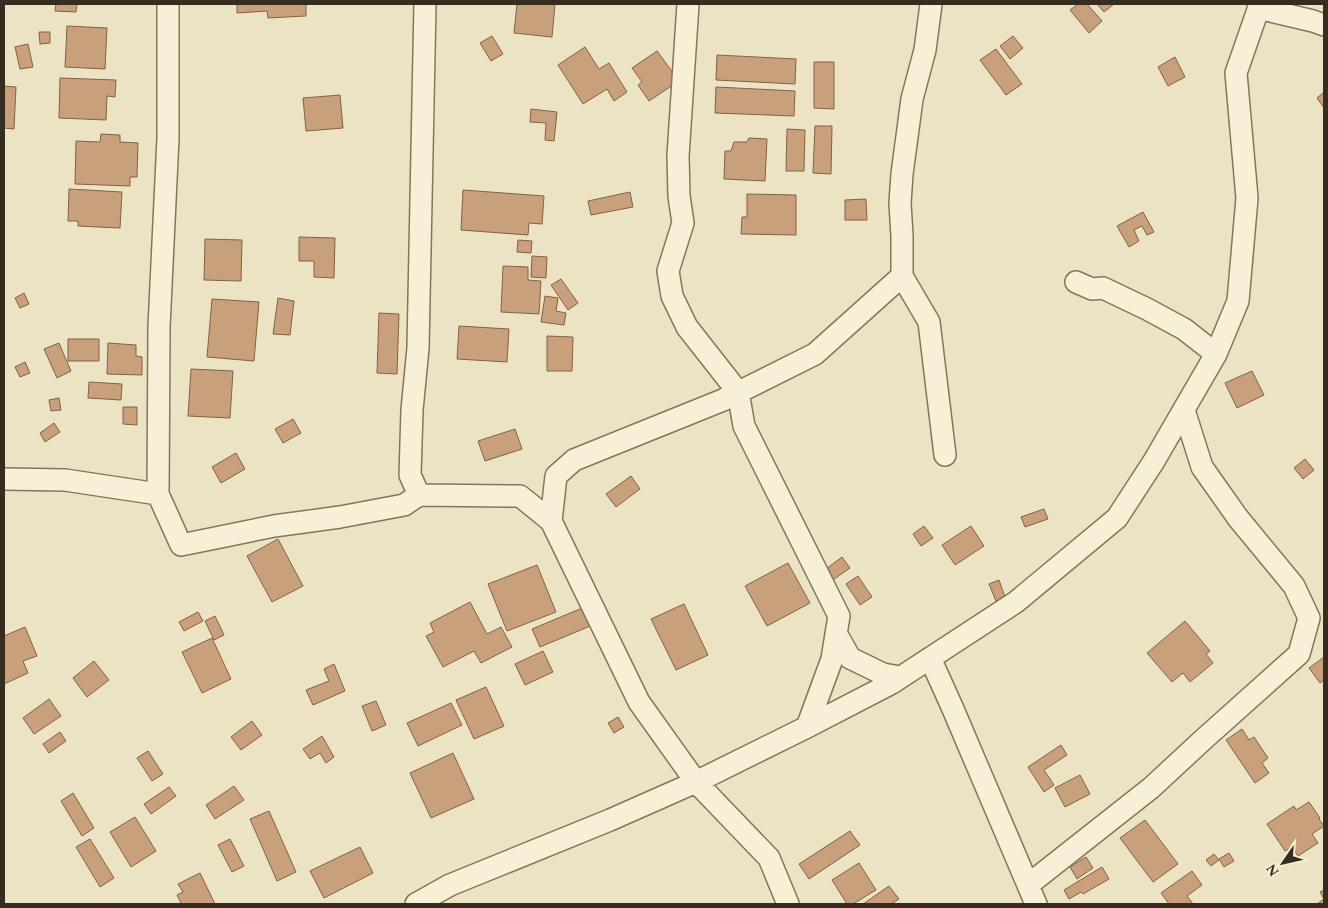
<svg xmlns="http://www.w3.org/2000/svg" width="1328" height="908" viewBox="0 0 1328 908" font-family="Spectral,serif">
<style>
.building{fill:#c8a17c;stroke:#836142}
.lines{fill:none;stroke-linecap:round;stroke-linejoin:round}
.street-casing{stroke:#85755b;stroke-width:24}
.street{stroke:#f7f0d7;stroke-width:21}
</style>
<rect width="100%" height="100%" fill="#ece3c4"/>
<path class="building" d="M56,4H77L76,12L55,11Z
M237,4H306V16L268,18L267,11L237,13Z
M517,4H555L552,37L514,33Z
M1078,4H1087L1102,21L1089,33L1070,10Z
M1097,4H1114L1104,12Z
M67,26L107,28L105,69L65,67Z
M39,32H50V43L40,44Z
M492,36L503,54L491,61L480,43Z
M1013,36L1023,48L1010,59L1000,46Z
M28,44L33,67L20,69L15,47Z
M585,47L599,69L609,63L627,92L614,101L607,89L583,104L558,65Z
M996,49L1022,84L1006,95L980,60Z
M657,51L679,81L649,101L638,85L642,82L632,68Z
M717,55L796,59L795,84L716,80Z
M1175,57L1185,77L1168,86L1158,67Z
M814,62H834V109L814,108Z
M60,78L116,80L115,97L107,96L106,120L59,118Z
M4,86L16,87L14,129L4,128Z
M716,87L795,91L794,116L715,113Z
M1324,92V108L1317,98Z
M340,95L343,128L306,131L303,98Z
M531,109L557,112L554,141L545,140L546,123L530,122Z
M815,126H832L831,174L813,173Z
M787,129L805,130L804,171H786Z
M101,134L120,135V142L138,143L137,177H130V186L75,184L76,141L100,142Z
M749,138L767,139L765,181L724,179L725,151H731L734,142H747Z
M69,189L122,192L120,228L78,226V221H68Z
M463,190L544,196L542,224L529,223L528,235L461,230Z
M630,192L633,207L591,215L588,201Z
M747,194L796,195V235L741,234L742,217H747Z
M866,199L867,220H845V200Z
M1143,212L1154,232L1147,235L1142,226L1134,230L1139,241L1129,247L1117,226Z
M299,237L335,238L334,278L314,277V261H299Z
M205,239L242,240L241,281L204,280Z
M518,240L532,241L531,253L517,252Z
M532,256L547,257L546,278L531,277Z
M503,266L528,267V280L541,281L539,314L501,312Z
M561,279L578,303L568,310L551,285Z
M24,293L29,304L20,308L15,298Z
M545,296L558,298L556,311L566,313L564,325L541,322Z
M278,298L294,301L290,335L273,334Z
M212,299L259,302L254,361L207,357Z
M379,313L399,314L397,374L377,373Z
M459,326L509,329L507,362L457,359Z
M547,336L573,337L572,371H547Z
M68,339H99V361H68Z
M59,343L71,371L57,378L44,349Z
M108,343L136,345V356L142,357V375L107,374Z
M25,362L30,373L20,377L15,367Z
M191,369L233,371L230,418L188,416Z
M1252,371L1264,395L1237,408L1225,383Z
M89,382L122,384L121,400L88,398Z
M59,398L61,410L51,411L49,400Z
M123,407H137V425L123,424Z
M293,419L301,433L283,443L275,429Z
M54,423L60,432L45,442L40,433Z
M515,429L522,449L485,461L478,441Z
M236,453L245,469L221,483L212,467Z
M1305,459L1314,470L1303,479L1294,468Z
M631,476L640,489L616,507L606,494Z
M1044,509L1048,519L1025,527L1021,517Z
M924,526L933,538L921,546L913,534Z
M971,526L984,546L955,565L942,545Z
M278,539L303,586L272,602L247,556Z
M842,557L850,568L830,582L822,572Z
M788,563L810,603L767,626L745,586Z
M537,565L556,612L507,631L488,584Z
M858,576L872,597L860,605L846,584Z
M999,580L1005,597L996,601L989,584Z
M470,602L487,634L501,627L512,647L481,663L474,651L443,667L426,636L434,632L430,623Z
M684,604L708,655L676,670L651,619Z
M587,606L595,624L540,647L532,629Z
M198,612L203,621L184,631L179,622Z
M215,616L224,635L214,640L205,621Z
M1185,621L1210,651L1206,654L1213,663L1190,682L1183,673L1172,682L1147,653Z
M25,627L37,656L23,661L28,673L4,684V636Z
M212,638L231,679L202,693L182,652Z
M543,651L553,672L525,685L515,664Z
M1324,657V680L1320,683L1309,668Z
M94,661L109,680L87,697L73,678Z
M334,664L345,691L313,705L306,690L329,681L324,669Z
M486,687L504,726L474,739L456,700Z
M49,699L61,716L34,734L23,718Z
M376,701L386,725L372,731L362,706Z
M451,703L462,725L418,746L407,723Z
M618,717L624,727L614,733L608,723Z
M252,721L262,735L241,750L231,737Z
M1242,729L1249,740L1254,737L1268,758L1262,763L1269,773L1255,783L1226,740Z
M60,732L66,741L49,753L43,744Z
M322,736L334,757L326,763L320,753L310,759L303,749Z
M1061,745L1067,755L1044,770L1054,785L1044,792L1028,767Z
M148,751L163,774L152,781L137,758Z
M453,753L474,799L431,818L410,773Z
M1080,775L1090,794L1065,807L1055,788Z
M234,786L244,800L215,819L206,805Z
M169,787L176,796L151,814L144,804Z
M73,793L94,828L82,836L61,801Z
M1309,802L1320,818L1319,819L1324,826L1312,834L1318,843L1298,856L1292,847L1285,851L1267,824L1294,806L1296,810Z
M269,811L296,872L277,881L250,819Z
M135,817L156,851L131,867L110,832Z
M1145,820L1178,864L1153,882L1120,838Z
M850,831L860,845L809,879L799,864Z
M90,839L114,878L100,887L76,847Z
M230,839L244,866L232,872L218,845Z
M360,847L373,873L324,898L310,871Z
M1229,853L1234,861L1224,867L1219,859Z
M1214,854L1219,860L1211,866L1206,860Z
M1086,857L1093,868L1077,879L1070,867Z
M859,863L876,890L853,904H847L832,880Z
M1102,867L1109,879L1083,894L1081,892L1069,899L1064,890Z
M1192,871L1202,885L1187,896L1193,904H1169L1161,893Z
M200,873L215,904H179L181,903L177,895L183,892L178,884Z
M889,886L899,899L891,904H863Z
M1324,890V904H1317L1324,899L1320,892Z"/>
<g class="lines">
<defs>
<path id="street" d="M688,4L678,156L679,196L683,223L668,271L672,296L687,327L738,392L744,426L839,616L832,659L807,727
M1258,8L1313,21L1324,25
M902,276L929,322L945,455
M1076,282L1092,289L1103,288L1147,309L1184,329L1216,354
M4,479L65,480L158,494L181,545L274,526L340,517L404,505L419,495L520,496L551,521L639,702L696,782L769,858L788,904
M158,494L159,327L168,138V4
M419,495L410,475L412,410L418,348L425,4
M551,521L556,476L574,460L723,400L815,354L902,276V236L900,203L902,174L912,99L925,50L931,4
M836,633L850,658L883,674L900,677
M930,658L953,709L1036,904
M1028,885L1151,788L1205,738L1299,654L1309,618L1294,586L1238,518L1202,467L1184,410
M416,904L450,885L610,820L696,782L807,727L892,683L1016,602L1117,518L1154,461L1216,354L1238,301L1247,198L1236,73L1260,4"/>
</defs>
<use href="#street" class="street-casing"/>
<use href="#street" class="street"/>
</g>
<rect width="1328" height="908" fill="none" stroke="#362c1f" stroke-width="10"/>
<g transform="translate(1283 863) rotate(236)" stroke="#f4edd3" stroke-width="4" paint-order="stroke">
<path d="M0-4L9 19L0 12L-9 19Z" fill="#362c1f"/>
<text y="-8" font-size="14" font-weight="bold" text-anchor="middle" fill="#362c1f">N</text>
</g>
</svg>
